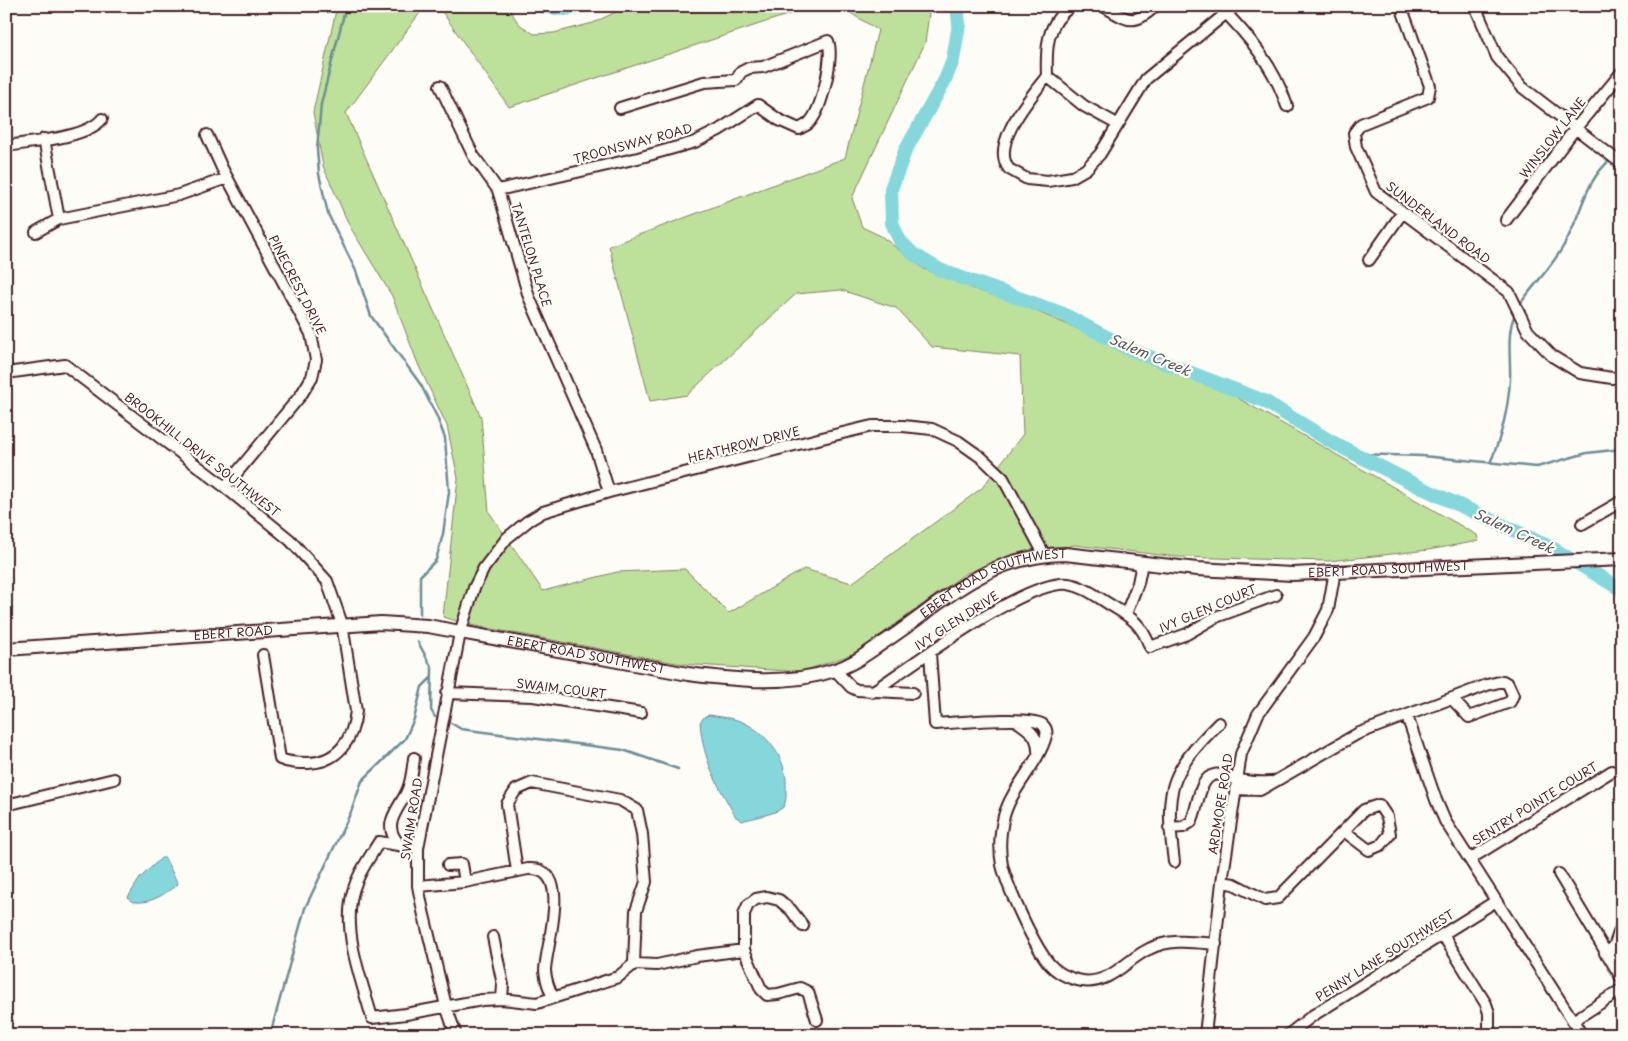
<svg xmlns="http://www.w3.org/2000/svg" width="1628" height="1041" viewBox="0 0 1628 1041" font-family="'Playpen Sans',sans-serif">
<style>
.green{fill:#bde09a;stroke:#848062}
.water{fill:#85d7dc;stroke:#6d8d95}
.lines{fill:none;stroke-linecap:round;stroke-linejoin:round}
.stream{stroke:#6d8d95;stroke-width:2.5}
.river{stroke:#85d7dc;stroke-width:14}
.minor-casing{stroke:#4a1f2b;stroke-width:14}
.major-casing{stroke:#4a1f2b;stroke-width:16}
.minor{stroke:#fdfcf7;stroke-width:10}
.major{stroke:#fdfcf7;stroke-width:12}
.labels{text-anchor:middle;stroke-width:4.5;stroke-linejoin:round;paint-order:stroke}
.street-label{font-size:12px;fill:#4a1f2b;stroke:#fdfcf7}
.water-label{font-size:14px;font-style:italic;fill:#5c5660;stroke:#fdfcf7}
</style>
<rect width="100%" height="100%" fill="#fdfcf7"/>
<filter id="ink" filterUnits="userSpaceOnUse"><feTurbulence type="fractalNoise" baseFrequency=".02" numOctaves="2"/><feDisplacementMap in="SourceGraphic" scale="10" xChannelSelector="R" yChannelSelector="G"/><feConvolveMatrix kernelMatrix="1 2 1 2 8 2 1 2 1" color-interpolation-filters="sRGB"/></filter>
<g filter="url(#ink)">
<path class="green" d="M337,6H425L346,113L481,417L489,512L543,591L617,572L685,569L729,613L804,569L852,583L982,488L1023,434L1020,356L932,347L896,308L841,290L796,294L687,395L650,401L609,246L845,158L878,30L839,6H930L925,43L852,198L862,227L881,236L924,269L974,289L1017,303L1229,393L1477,535L1479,541L1428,550L1329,561L1178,557L1074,545L966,573L856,653L801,672L682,664L470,625L443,617L458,478L447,426L418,364L392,296L349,225L323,166L313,112Z
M438,6H507L519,24L534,34L554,33L593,23L628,6H814L509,107Z"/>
<path class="water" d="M710,715C718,717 728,717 737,720C763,728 788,758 786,786C786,793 787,804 782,808C776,814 751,818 742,821L736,817C717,784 703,761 700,722L705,716Z
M161,858H165L178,884C165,894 148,906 131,901L128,897L140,878Z"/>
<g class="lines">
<path class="stream" d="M346,6L321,104L317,149L319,174L328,214L356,271L371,316L421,385L437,417L445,438L449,492L443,534L436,560L420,576V614
M1615,156L1622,151
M1518,307C1533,285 1552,267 1564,245C1582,215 1583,183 1611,159
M1357,454L1422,456L1537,467L1587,453L1622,449
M1490,463C1502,436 1508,410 1510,380C1511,358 1506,334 1515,314
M418,642L432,668L431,710L435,717
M451,723L461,729L623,750L678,769
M270,1035L305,908L351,812L362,781L405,739L414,719L422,687L431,678"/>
<path class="river" d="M539,6L565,9L582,6
M957,6L959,24L953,60L945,80L905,151L891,189L892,223L900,241L913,254L940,270L1061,313L1129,349L1264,401L1330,441L1418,486L1552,548L1622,590"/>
<defs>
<path id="minor" d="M1071,6C1046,24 1046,48 1047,76L1084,106L1117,124
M1103,6C1126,19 1133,28 1155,6
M1219,6C1248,35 1274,66 1287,106
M1401,6L1430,86L1428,97L1361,124L1354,133L1356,147L1376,192L1509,292L1528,331L1552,356L1580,373L1612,378L1622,377
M1475,6L1497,57L1522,87L1622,164
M1047,76C1032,96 989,144 1009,169L1027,179L1048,181L1072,177L1086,169L1100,154L1146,79L1235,6
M440,86L473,155L498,190L529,297L596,450L609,492
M207,135L222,168L311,334L316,360L312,377L301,395L225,487
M44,139L59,219
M6,146C31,142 87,138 102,119
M498,190L638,158L695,142L719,130L758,105L779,120L799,129C802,127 807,125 809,123C822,110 834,57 828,41L763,67L749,68L741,72L736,80L704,82L620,108
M1506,220L1575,129L1622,72
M36,232L59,219L179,195L227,178
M1369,260L1402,213
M6,373L65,365L225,487L290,540L327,581L342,624L356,711C353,740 338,762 308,763C298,763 289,763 280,759L263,655
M1582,524L1622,501
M1126,614L1138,583L1142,563
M930,653L935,724C952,723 1034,715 1043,725C1046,728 1047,732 1046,736C1038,765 1012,787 1004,816C1000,832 999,849 1002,865C1008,889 1032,941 1047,961C1055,972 1069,979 1082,981C1110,985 1127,959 1149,949C1170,938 1193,942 1216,944
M835,670L851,687L857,690L913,693
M872,692C911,666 1024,580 1068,584C1083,586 1096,596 1109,604C1130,617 1141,622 1150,647L1187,634L1216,617L1276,595
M447,693L533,696L641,713
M1407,716L1436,800L1445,821L1582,1035
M1018,722C1029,730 1038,735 1038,751
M1235,789L1260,790L1357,734L1487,685L1503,681L1508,684L1513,695L1510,702L1469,717L1452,699
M6,805L114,779
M1169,828L1183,827L1191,822C1197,810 1197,797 1203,785C1212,767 1225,777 1239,780C1250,782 1260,783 1270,782
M401,846C377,823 403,807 409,786C412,777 413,767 414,758
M418,848L379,842C368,860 354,879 351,901C345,940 362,981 372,1018L406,1014L482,1000L502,999L537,1003L618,977L634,964L636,911L646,882L642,834L637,810L620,800L532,783L516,790L507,804L517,871
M1470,859L1612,771
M1174,862C1165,790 1167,775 1219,723
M448,865L462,864L465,882
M1559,874L1622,979
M1222,882L1234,884L1265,900L1278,898L1364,810L1379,805L1387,817L1390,834L1381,845L1369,850L1344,831
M418,886L465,882L528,869C575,866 545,947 545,971C546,980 549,989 553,997
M803,926L791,910L779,900L767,897L756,899L748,905L744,914V950L761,989L767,995L778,994L800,988L808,992L817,1020
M1443,935L1486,1004L1489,1013V1035
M493,937L503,985L502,999
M1605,953L1614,947L1622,924
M634,964L657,965L697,956L744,950
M1573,1021L1622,989
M456,1035L446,1006L423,911L418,886V848L460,633L474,588L484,568L507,538L528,521L543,512L609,492L826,437L872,426H903L932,429L958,441L982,458L1003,478L1044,554
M1205,1035L1222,882L1241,754L1258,714L1314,637L1328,610L1335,571
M1288,1035L1312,1016L1496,901"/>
<g id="major">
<path id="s1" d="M6,649L381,623L428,626L688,674C737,680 787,686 835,670C851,665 865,655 878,646C944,604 981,556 1065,554L1197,569L1292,574L1622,559"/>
</g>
</defs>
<use href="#minor" class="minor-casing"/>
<use href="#major" class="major-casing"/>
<use href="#minor" class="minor"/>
<use href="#major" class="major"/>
</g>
</g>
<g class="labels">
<g class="street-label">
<text transform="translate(1553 138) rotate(-52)" y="4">WINSLOW LANE</text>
<text transform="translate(633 144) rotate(-15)" y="4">TROONSWAY ROAD</text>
<text transform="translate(1438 223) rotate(37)" y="4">SUNDERLAND ROAD</text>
<text transform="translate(531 255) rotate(73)" y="4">TANTELON PLACE</text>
<text transform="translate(297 285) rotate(63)" y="4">PINECREST DRIVE</text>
<text transform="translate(744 445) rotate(-14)" y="4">HEATHROW DRIVE</text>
<text transform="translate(202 455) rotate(38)" y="4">BROOKHILL DRIVE SOUTHWEST</text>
<text dy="4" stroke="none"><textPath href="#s1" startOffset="1422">EBERT ROAD SOUTHWEST</textPath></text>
<text dy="4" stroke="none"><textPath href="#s1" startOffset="1019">EBERT ROAD SOUTHWEST</textPath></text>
<text transform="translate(1208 609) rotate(-23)" y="4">IVY GLEN COURT</text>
<text transform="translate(957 621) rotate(-33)" y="4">IVY GLEN DRIVE</text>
<text dy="4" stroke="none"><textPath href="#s1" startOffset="228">EBERT ROAD</textPath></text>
<text dy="4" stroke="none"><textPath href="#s1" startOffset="584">EBERT ROAD SOUTHWEST</textPath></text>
<text transform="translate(561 689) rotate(7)" y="4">SWAIM COURT</text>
<text transform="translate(1221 804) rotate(-81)" y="4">ARDMORE ROAD</text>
<text transform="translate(1535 804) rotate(-32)" y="4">SENTRY POINTE COURT</text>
<text transform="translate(412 819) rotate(-81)" y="4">SWAIM ROAD</text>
<text transform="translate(1385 956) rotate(-32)" y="4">PENNY LANE SOUTHWEST</text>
</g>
<g class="water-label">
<text transform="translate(1150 355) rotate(23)" y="5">Salem Creek</text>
<text transform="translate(1514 531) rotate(25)" y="5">Salem Creek</text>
</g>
</g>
<rect width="1628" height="1041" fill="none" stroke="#fdfcf7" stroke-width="25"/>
<rect x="12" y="12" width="1603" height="1016" fill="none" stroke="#4a1f2b" stroke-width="2" filter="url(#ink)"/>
</svg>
